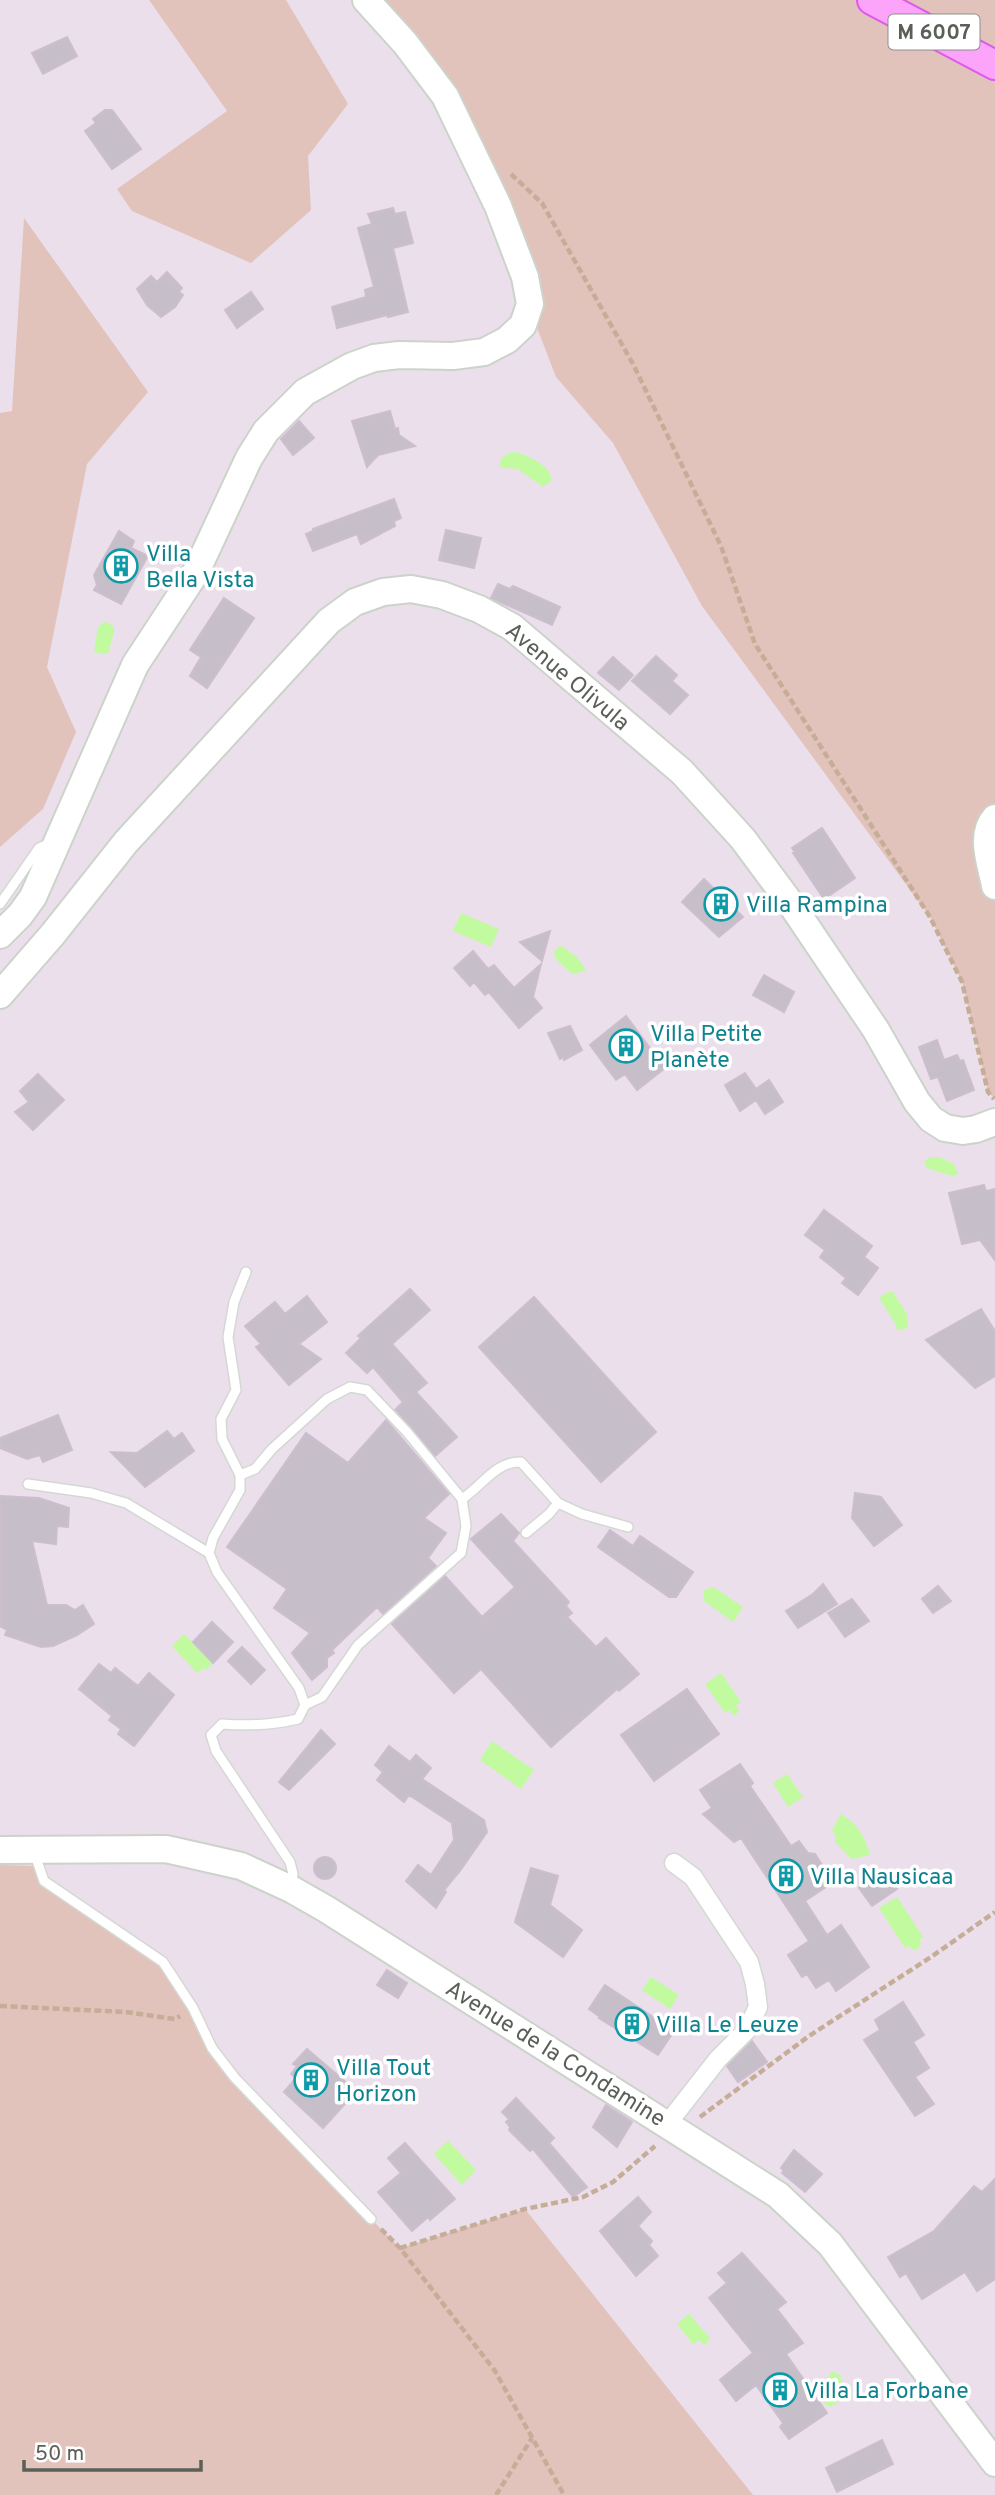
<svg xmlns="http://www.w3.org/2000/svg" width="995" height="2495" viewBox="0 0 995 2495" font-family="Overpass,sans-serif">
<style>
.green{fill:#e2c3bc}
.water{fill:#c2fb9f}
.building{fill:#c6bec8;stroke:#cdbecf;stroke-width:2}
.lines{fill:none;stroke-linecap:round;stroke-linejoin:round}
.lane-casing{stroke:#d3d9d2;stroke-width:12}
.street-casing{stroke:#d3d9d2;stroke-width:21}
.secondary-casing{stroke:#ccd3ca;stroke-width:30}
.primary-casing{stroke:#dd58eb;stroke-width:32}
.path{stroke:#c5ad97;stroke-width:4.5;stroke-dasharray:7 3.5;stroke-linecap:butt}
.lane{stroke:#fff;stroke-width:9}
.street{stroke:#fff;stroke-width:18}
.secondary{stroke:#fff;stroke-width:26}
.primary{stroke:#fca4fa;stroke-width:28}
.labels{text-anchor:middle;stroke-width:7;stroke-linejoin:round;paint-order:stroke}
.shield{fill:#fff;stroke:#8c908a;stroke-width:2}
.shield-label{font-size:21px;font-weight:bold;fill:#5a6058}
.culture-label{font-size:23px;fill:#0d838f;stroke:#fff;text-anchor:start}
.street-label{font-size:23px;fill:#5a6058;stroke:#fff}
</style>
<rect width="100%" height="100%" fill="#ebdfeb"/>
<path class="green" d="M149,0H286L348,104L308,156L311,210L251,263L132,211L117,189L227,111Z
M382,0H995V1099L988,1092L962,982L930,917L702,606L613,443L556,377L534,320L540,298Z
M24,218L148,392L87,464L47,667L76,732L43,809L0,847V413L12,411Z
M0,1865L36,1866L44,1881L163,1962L212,2048L371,2219L400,2248L525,2209L753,2495H0Z"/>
<path class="water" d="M516,452C532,458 548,463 552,480L543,487L518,469L499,467C501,456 506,453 516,452Z
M105,621L114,627C115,637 109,642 110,652L103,654L94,652L98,627Z
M461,913L499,929L491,947L453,931Z
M562,946L578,958L586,971L572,974L555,958L554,952L558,947Z
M930,1157H939L954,1164L958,1174L952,1176L927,1168L924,1162Z
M888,1292H893L907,1314L908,1328L897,1330L895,1323L879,1298Z
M714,1587L743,1607L733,1622L704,1601V1590Z
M184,1634L213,1663L206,1670L204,1668L197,1673L172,1646Z
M721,1673L741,1702L736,1706L739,1711L734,1716L730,1710L725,1713L705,1684Z
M492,1741L534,1770L521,1789L480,1760Z
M787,1774L803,1797L788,1807L773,1783Z
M841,1814C858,1824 865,1837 870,1855L851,1859L835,1842L836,1836L832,1830Z
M897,1897L923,1937L920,1939L921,1943L918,1949L913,1950L908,1946L905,1948L879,1908Z
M651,1977L679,1995L670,2009L642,1990Z
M448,2141L476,2170L462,2185L434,2154Z
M689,2314L710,2338L705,2345L699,2340L693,2344L677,2324Z
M832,2371L840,2375C844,2388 845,2402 829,2407L824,2402L819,2390Z"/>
<path class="building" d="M67,37L77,56L43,74L32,53Z
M105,110H112L141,149L112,169L85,131L96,123L93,119Z
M393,208L395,214L405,212L413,243L393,248L408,312L388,317L387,315L337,328L332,307L366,297L365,290L374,287L358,228L372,224L368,214Z
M167,272L182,288L179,292L183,295L175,307L161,317L147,305L137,289L151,276L157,282Z
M251,292L263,309L237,328L225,310Z
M390,411L395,429L398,428L399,435L415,446L378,455L367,467L352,421Z
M299,421L314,438L293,455L281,439Z
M394,499L401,518L394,521L395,526L361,544L357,534L313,551L306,534L313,531V529Z
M446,530L481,538L474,568L439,560Z
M119,531L134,541L131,548L148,556L121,604L94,590L97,585L94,575Z
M498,584L510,589L513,586L560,607L552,625L491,598Z
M224,598L254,618L207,688L190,676L201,657L190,650Z
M656,656L677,675L672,681L688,695L670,714L632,681Z
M613,657L633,675L619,690L598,673Z
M822,828L855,878L824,899L793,853L795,852L792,848Z
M704,879L743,917L719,937L682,902Z
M550,931L542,961L520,942Z
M473,951L488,969L494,965L514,988L541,964L533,997L542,1008L519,1028L489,992L485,995L474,982L470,986L454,968Z
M764,975L794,992L784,1012L753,995Z
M626,1016L665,1068L637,1090L625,1074L616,1080L590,1045Z
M570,1026L582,1050L564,1060L563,1057L560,1059L548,1033Z
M937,1040L944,1060L957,1055L960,1061L963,1060L974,1090L947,1101L938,1077L931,1079L919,1047Z
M745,1073L756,1089L769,1080L783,1102L765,1114L756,1100L740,1111L725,1085Z
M38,1074L64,1100L33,1130L15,1112L29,1102L20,1091Z
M984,1185L986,1191L995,1189V1260L980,1240L962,1244L949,1193Z
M824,1210L872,1246L864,1257L878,1268L858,1295L842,1283L846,1278L820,1257L825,1250L805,1235Z
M410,1289L430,1310L392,1344L427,1383L416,1392L457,1437L435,1456L395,1410L403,1402L373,1367L367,1373L346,1353L361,1338L358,1336Z
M307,1296L327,1322L299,1344L321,1359L289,1385L256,1347L261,1344L245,1326L275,1302L285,1314Z
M534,1297L656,1432L601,1482L479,1347Z
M981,1309L995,1331V1376L975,1388L926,1340Z
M58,1415L72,1450L43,1462L40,1455L27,1459L0,1448V1438Z
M386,1420L449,1494L424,1518L446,1533L428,1558L436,1566L383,1614L377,1607L332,1650L334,1653L327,1658V1667L312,1680L292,1653L310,1633L274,1608L287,1589L227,1547L306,1433L348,1463Z
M167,1431L174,1439L182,1433L194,1451L145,1487L111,1452L137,1453Z
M855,1493L881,1497L902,1525L874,1546L852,1518Z
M0,1496L39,1498L69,1508L68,1527L57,1526L56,1544L32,1541L47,1605H66L75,1610L83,1605L94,1624L77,1635L53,1646L41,1647L5,1635L7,1630L0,1626Z
M501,1514L519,1533L513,1541L569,1602L566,1606L572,1613L567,1617L596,1647L606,1638L639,1674L619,1691L617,1689L551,1747L481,1669L454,1693L392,1624L445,1576L482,1617L515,1587L471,1539Z
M610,1530L633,1546L640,1536L693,1572L676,1597H669L598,1547Z
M823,1584L837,1604L798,1628L786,1611L813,1594Z
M938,1586L951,1601L933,1613L922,1599Z
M852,1599L869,1621L845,1637L828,1613Z
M212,1622L233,1642L213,1663L193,1642Z
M242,1647L265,1670L251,1684L228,1661Z
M99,1664L111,1673L115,1668L138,1686L149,1673L174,1695L134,1746L118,1734L121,1729L109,1720L112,1716L79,1689Z
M687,1689L719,1734L654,1781L621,1735Z
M321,1730L335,1744L289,1790L279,1782Z
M389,1746L410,1762L416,1755L431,1768L422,1779L484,1820L487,1832L460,1871L444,1890L446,1892L436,1908L406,1881L418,1865L431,1875L454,1840L452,1823L409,1795L404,1802L377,1780L383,1772L375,1765Z
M740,1764L753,1783L750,1786L791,1846L799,1841L808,1853L815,1854L822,1865L820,1872L829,1885L805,1901L827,1935L841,1925L869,1967L836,1991L829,1980L816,1988L807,1974L802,1977L788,1955L809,1941L741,1838L734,1842L703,1814L712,1808L700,1790Z
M314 1868a11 11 0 1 1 22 0a11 11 0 1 1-22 0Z
M531,1868L558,1876L550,1905L582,1930L563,1957L515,1922Z
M885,1872L897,1889L872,1906L859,1888Z
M387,1970L407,1983L398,1998L377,1985Z
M605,1985L674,2031L658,2055L599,2018L600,2017L589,2009Z
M903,2002L924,2035L913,2042L929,2068L915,2077L934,2104L915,2116L864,2040L880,2030L875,2020Z
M752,2041L767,2062L738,2082L727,2066Z
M307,2049L349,2085L345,2090L352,2096L323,2128L284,2092L296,2078L291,2074L297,2066L293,2064Z
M516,2098L554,2138L549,2143L587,2187L573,2197L533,2149L530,2151L509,2130L510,2127L506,2122L509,2119L502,2112Z
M606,2105L632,2122L617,2147L593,2127Z
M405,2143L455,2199L430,2220L428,2217L412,2231L378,2192L401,2173L388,2158Z
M794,2150L822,2174L805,2192L782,2173L784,2171L781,2168Z
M995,2179V2279L977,2291L965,2272L922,2299L906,2273L900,2277L888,2257L934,2231L974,2186L982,2192Z
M638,2197L651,2212L638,2226L652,2241L649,2245L658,2256L636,2276L600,2231Z
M742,2253L786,2302L777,2309L803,2343L786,2354L827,2413L789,2439L780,2427L783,2423L756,2385L736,2401L720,2380L753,2353L709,2298L727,2283L718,2273Z
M882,2440L893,2464L837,2492L826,2468Z"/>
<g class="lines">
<defs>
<path id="lane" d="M0,904L39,848L50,843
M246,1272L234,1302L228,1337L236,1390L221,1419L222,1439L240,1475V1490L213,1538L209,1553L217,1572L299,1688L305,1705L298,1719C272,1725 248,1726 222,1724L211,1735L216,1751L290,1862L293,1874L291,1887
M240,1475L255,1469L272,1449L327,1399L350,1387L367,1390L407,1432L462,1499L466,1526L461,1553L358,1645L322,1697L305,1705
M28,1484L91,1493L126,1503L209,1553
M462,1499C482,1486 496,1461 521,1462L558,1503L582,1514L628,1527
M526,1533L549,1514L558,1503
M34,1852L44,1881L163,1962L193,2008L212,2048L235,2078L371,2219"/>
<path id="street" d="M668,2123L718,2059L747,2030L758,2007L755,1984L749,1962L693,1877L674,1863"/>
<path id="secondary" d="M995,818C979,836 991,864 995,886
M0,935L20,915L33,897L135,665L196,572L249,458L266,431L305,392L352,366L374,358L399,355L453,356L484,352L507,340L523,325L530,304L525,277L498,206L445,96L405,43L366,0
M0,995L53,934L126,842L329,621L355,602L383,592L411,589L442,595L479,609L512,627L682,772L743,839L791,904L876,1030L917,1102L931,1119L945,1128L963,1131L976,1129L995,1122
M0,1850L166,1849L241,1866L291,1889L326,1909L778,2195L830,2244L995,2463"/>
<path id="primary" d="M872,0L995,65"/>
</defs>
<use href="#lane" class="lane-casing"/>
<use href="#street" class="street-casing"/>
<use href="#secondary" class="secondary-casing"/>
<use href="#primary" class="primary-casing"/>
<path class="path" d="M511,174L542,203L633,364L721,546L755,644L930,917L962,982L988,1092L994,1099
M0,2006L126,2012L175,2019L180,2016
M700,2117L809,2036L931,1957L995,1912
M381,2229L400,2248L495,2371L564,2495
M400,2248L525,2209L583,2197L613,2182L655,2146
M496,2495L532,2438"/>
<use href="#lane" class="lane"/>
<use href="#street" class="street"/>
<use href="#secondary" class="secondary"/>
<use href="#primary" class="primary"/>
</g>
<defs>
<symbol id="building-ring" viewBox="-11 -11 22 22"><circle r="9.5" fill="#fff" stroke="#0f9aa8" stroke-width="1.5"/><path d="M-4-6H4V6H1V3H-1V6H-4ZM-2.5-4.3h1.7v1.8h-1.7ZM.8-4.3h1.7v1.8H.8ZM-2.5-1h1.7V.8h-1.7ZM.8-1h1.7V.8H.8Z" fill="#0f9aa8"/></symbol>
</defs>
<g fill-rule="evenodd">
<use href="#building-ring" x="102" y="547" width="38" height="38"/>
<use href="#building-ring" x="702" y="885" width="38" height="38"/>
<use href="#building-ring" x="607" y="1027" width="38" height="38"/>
<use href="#building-ring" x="767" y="1857" width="38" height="38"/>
<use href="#building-ring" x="613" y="2005" width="38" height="38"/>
<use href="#building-ring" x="292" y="2061" width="38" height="38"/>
<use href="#building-ring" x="761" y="2371" width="38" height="38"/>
</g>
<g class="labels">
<rect class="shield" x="888.5" y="14.5" width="91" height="35" rx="5"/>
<g class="shield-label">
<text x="934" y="39">M 6007</text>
</g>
<g class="culture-label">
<text x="146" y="561">Villa<tspan x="146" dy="26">Bella Vista</tspan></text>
<text x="746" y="912">Villa Rampina</text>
<text x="650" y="1041">Villa Petite<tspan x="650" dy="26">Planète</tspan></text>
<text x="810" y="1884">Villa Nausicaa</text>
<text x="656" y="2032">Villa Le Leuze</text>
<text x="336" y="2075">Villa Tout<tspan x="336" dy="26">Horizon</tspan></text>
<text x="804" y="2398">Villa La Forbane</text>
</g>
<g class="street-label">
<text transform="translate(568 676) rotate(40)" y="8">Avenue Olivula</text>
<text transform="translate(556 2053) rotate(32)" y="8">Avenue de la Condamine</text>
</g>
</g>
<path d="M24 2460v10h177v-10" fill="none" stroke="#5a6058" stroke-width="3.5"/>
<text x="35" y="2460" font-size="21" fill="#5a6058" stroke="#ffffff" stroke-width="5" paint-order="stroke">50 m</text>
</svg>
